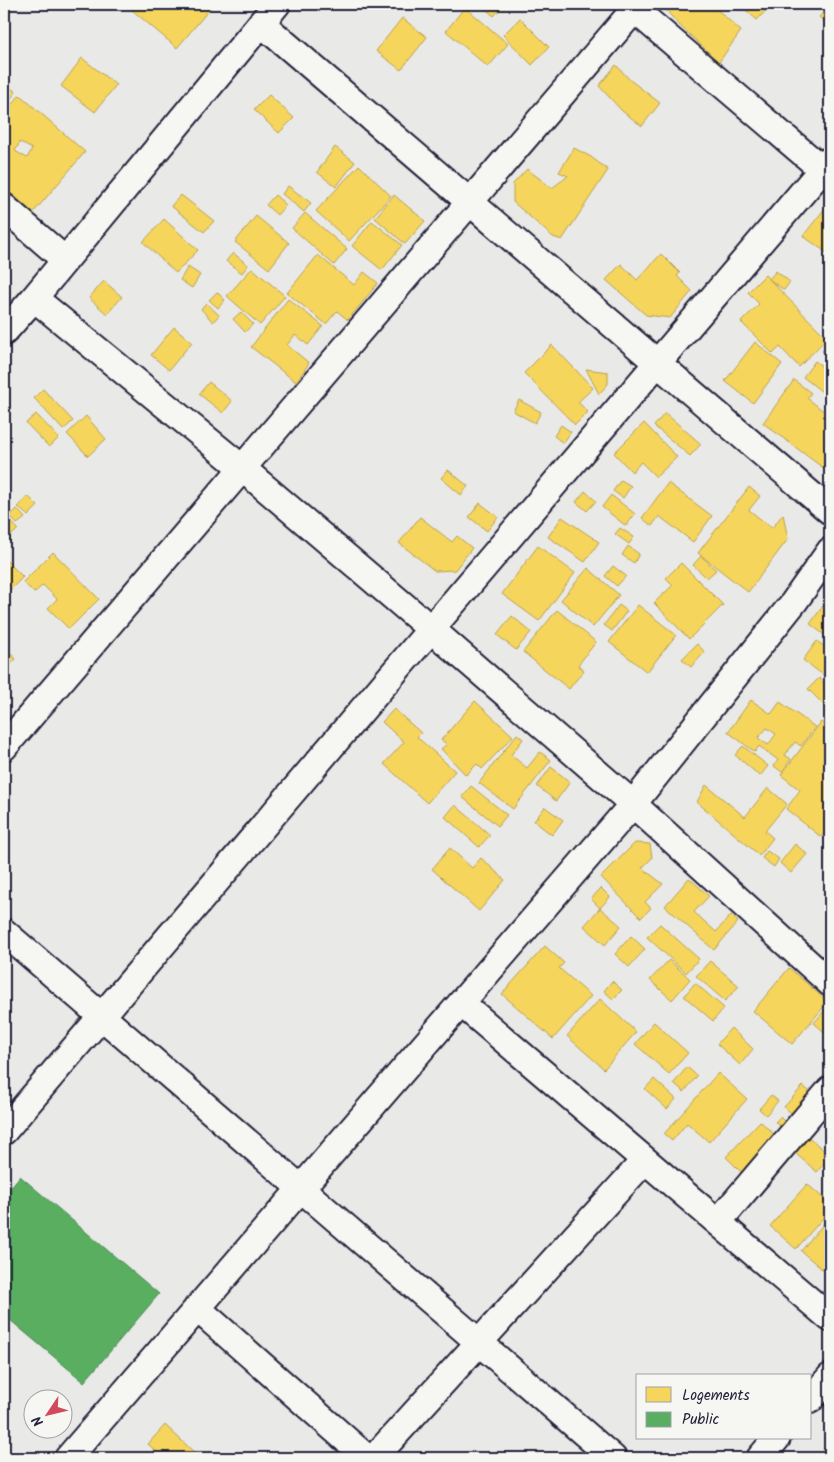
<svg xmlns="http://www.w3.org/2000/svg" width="834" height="1462" viewBox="0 0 834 1462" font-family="Kalam,sans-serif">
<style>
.homes{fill:#f6d55c;stroke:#b69f52;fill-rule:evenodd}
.public{fill:#5aae61;stroke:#498456}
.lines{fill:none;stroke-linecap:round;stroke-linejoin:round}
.street-casing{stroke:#22223b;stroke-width:30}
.street{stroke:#f6f6f2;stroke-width:26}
</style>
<rect width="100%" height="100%" fill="#e9e9e7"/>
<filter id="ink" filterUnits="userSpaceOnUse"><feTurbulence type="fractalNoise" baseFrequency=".02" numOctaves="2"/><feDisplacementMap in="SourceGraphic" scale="10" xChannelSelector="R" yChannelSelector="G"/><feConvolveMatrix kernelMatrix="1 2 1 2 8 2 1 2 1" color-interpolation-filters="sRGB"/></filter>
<g filter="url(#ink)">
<path class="homes" d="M125,4H214L177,48Z
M479,4H504L494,16Z
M669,4H711L741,31L719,62L677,23L666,10Z
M739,4H772L757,20Z
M830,6V28L819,17Z
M465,7L508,44L488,67L446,31Z
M402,18L427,37L401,70L376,51Z
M520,18L549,47L532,65L503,35Z
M82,58L116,85L95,112L61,86Z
M616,65L630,80L660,103L642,126L622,111L599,86Z
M4,83L16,92L5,106L4,105Z
M20,95L85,152L33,213L4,187V113ZM20,142L32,149L27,158L15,151Z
M269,95L294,118L279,133L254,110Z
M335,147L355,162L336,187L317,172Z
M574,148L591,157L608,170L562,240L553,237L513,202V184L527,169L552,188L568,176L559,172Z
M359,165L391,196L349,241L316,211Z
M288,186L311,203L304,212L282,194Z
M181,195L214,221L204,232L171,206Z
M275,195L286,205L277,215L266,205Z
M394,195L425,221L405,244L375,218Z
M830,202V255L803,236Z
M305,213L347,249L334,265L292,228Z
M256,216L289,243L269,269L235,242Z
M164,219L198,250L176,273L143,242Z
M372,221L402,245L382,270L352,246Z
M233,253L248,265L242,273L226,261Z
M661,254L680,273L677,276L692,291L670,318L646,315L606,280L621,264L637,280Z
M318,255L354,285L364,272L378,283L348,320L337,311L326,324L287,293Z
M188,267L200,275L192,288L180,280Z
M252,268L285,296L260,325L227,296Z
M776,271L790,282L784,290L769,279Z
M765,275L827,338L799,367L780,347L773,354L741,322L759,304L748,292Z
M104,281L122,297L107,314L89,298Z
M217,292L225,300L218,308L209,300Z
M288,299L323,326L308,345L295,335L287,345L309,363L296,382L251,347Z
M206,303L219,315L213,322L201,309Z
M241,312L253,324L245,332L233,319Z
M174,327L192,342L169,370L151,355Z
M755,342L782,364L753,403L725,381Z
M830,342V358L822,351Z
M552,345L593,388L578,402L588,412L575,425L524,373Z
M815,361L830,372V398L803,377Z
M586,369L608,372V384L599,394Z
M794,380L811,393L807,398L826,413L830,408V473L763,423Z
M209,382L232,401L223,413L199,394Z
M43,389L73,421L63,430L34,398Z
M519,400L541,412L535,423L513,411Z
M665,413L701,444L690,456L654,426Z
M36,414L59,438L49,447L26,423Z
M86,416L106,439L88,456L67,434Z
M644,423L677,457L656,477L641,462L632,472L614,453Z
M561,425L571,432L563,443L554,436Z
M448,470L468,486L461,495L441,478Z
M621,480L631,486L623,498L613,491Z
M668,483L712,516L693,542L659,516L652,526L642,518Z
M749,487L760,496L749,510L772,528L783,514L788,539L748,592L698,553Z
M585,491L596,501L587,511L576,502Z
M611,495L635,514L626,526L602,507Z
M28,496L38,506L28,516L18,507Z
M480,503L498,517L487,531L469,517Z
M17,509L25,518L17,524L10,516Z
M7,517L18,529L9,538L11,540L4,546V521Z
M420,517L452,542L457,536L472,548L455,570L435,571L399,543Z
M562,517L599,542L585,562L548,537Z
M620,528L634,537L629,544L615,534Z
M538,546L575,573L539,621L502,594Z
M628,546L639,554L634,563L622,555Z
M53,552L99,599L69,629L48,608L57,599L43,585L34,593L23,582Z
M701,556L716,570L707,578L693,565Z
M5,559L23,577L4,596V560Z
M681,563L723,605L689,639L654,603L673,585L666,578Z
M613,566L626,576L617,586L605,576Z
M588,568L619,595L593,627L561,600Z
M830,596V639L810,624Z
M619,605L627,611L612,631L604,625Z
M638,605L676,635L647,672L609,642Z
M557,610L596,642L578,665L584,670L569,689L523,652Z
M512,616L531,632L516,650L497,635Z
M817,641L830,651V680L803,660Z
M697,644L705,652L691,667L682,659Z
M4,646L16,659L6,669L4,666Z
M819,678L830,689V707L828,709L808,689Z
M751,700L771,714L780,702L815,727L801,746L795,742L785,755L791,759L782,772L774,766L778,760L759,746L755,752L728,732Z
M475,701L513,736L482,769L477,764L466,775L441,749L447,744L441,740Z
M394,709L421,733L417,737L455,771L427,803L384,764L404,742L382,722Z
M821,722L830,729V826L821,837L786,809L800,790L781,775Z
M767,728L776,734L768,745L758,738Z
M517,734L523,739L511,755L527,768L540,752L551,760L513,809L479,783Z
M743,746L768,766L760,776L735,755Z
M551,767L570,782L556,801L537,786Z
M706,785L745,817L768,788L787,804L765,831L773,838L759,856V855L697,802Z
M471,786L507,815L498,826L462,797Z
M455,805L490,835L479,847L445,817Z
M545,807L563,820L552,835L534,821Z
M635,843L650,844L652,858L642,868L663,884L645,902L651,908L641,918L601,877Z
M795,844L807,854L791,873L780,863Z
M450,848L472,868L481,858L505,880L479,911L432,869Z
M767,851L779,859L774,867L762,858Z
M689,878L709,896L694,912L716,932L731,915L738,922L714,950L665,906Z
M601,888L610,897L600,908L591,899Z
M600,908L621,926L605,945L584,926Z
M660,924L699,959L686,973L647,937Z
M631,936L645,949L629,967L615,954Z
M545,946L564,963L559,968L591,996L553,1039L502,994Z
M669,960L690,979L672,1000L650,980Z
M710,961L739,986L725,1001L696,976Z
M789,968L828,1002L792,1044L753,1011Z
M612,981L622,990L613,999L604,991Z
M695,983L724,1008L713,1021L684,996Z
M600,999L636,1032L604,1069L567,1036Z
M830,1004V1037L814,1023Z
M654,1022L688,1053L669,1074L635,1044Z
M731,1028L753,1049L740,1065L717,1044Z
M687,1067L697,1076L684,1092L674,1083Z
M718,1073L747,1099L709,1142L687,1123L672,1141L664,1134Z
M654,1079L676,1099L667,1109L645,1089Z
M803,1086L815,1096L797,1118L784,1107Z
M771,1095L778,1101L766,1115L759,1109Z
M780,1117L791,1128L787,1132L775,1122Z
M760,1121L779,1139L745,1176L726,1157Z
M802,1131L830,1156L817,1172L788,1147Z
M807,1184L830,1204V1210L796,1249L770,1226Z
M830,1216V1276L801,1251Z
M165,1425L197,1455L195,1458H163L148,1444Z"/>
<path class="public" d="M20,1176L159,1294L84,1382L4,1315V1195Z"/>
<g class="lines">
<defs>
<path id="street" d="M628,4L830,176
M261,23L830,511
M4,207L65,260
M34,298L242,468L431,629L633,804L830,983
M4,332L34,298L277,4
M4,747L639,4
M4,932L613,1458
M461,1003L830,1318
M4,1131L830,160
M718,1222L830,1090
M197,1308L367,1458
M810,1400L830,1377
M68,1458L633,804L794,602L830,551
M374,1458L645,1160
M760,1458L777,1438"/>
</defs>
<use href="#street" class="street-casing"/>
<use href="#street" class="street"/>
</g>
</g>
<rect width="834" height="1462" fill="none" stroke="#f6f6f2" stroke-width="20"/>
<rect x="10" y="10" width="814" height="1442" fill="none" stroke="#22223b" stroke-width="2" filter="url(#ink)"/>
<rect x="636" y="1374" width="175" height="65" fill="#f6f6f2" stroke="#a1a1a9"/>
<rect x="646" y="1387" width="25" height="15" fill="#f6d55c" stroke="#a1a1a9"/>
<text x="682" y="1400" font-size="15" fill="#22223b">Logements</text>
<rect x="646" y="1412" width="25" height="15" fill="#5aae61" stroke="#a1a1a9"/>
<text x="682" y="1424" font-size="15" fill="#22223b">Public</text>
<g transform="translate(48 1414) rotate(235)"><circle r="24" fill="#f6f6f2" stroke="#a1a1a9"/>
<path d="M0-4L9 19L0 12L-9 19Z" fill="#d1495b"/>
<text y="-8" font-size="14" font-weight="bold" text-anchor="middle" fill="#22223b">N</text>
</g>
</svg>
